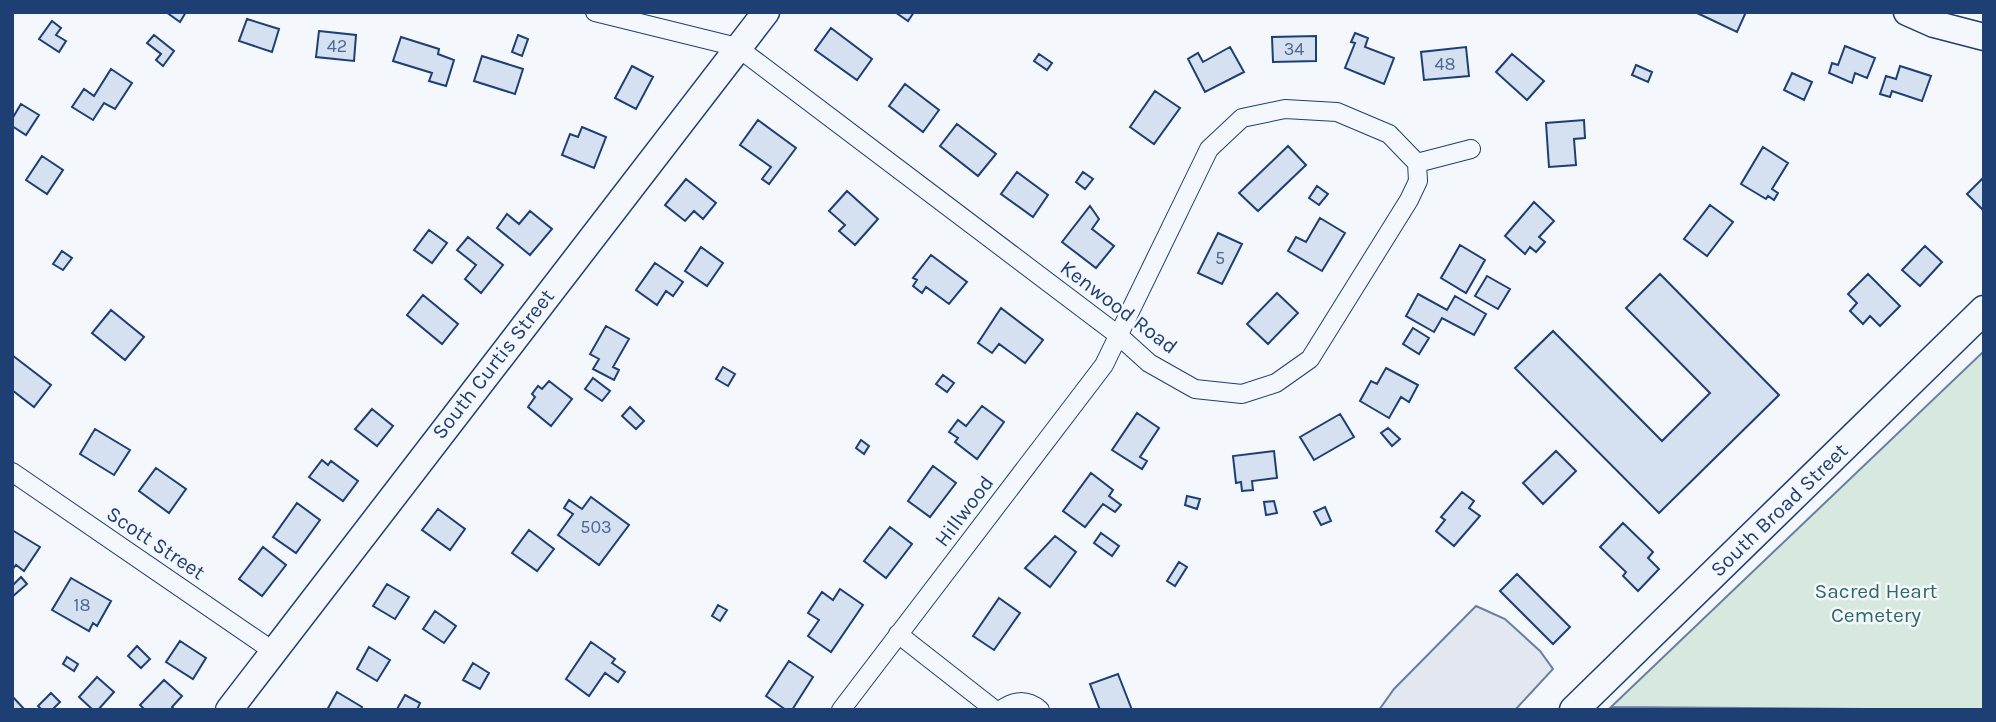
<svg xmlns="http://www.w3.org/2000/svg" width="1996" height="722" viewBox="0 0 1996 722" font-family="Karla,sans-serif">
<style>
.green{fill:#d7e8df;stroke:#687fa3;stroke-width:2}
.parking{fill:#e3e8f0;stroke:#687fa3;stroke-width:2}
.building{fill:#d5e0f0;stroke:#1d3f73;stroke-width:2}
.lines{fill:none;stroke-linecap:round;stroke-linejoin:round}
.street-casing{stroke:#1d3f73;stroke-width:20}
.secondary-casing{stroke:#1d3f73;stroke-width:29}
.primary-casing{stroke:#1d3f73;stroke-width:31}
.street{stroke:#f4f7fb;stroke-width:18}
.secondary{stroke:#f4f7fb;stroke-width:26}
.primary{stroke:#f4f7fb;stroke-width:28}
.labels{text-anchor:middle;stroke-width:5;stroke-linejoin:round;paint-order:stroke}
.number-label{font-size:18px;fill:#4b6792}
.street-label{font-size:21px;fill:#1d3f73;stroke:#f4f7fb}
.park-label{font-size:21px;fill:#2c6c60;stroke:#f4f7fb}
</style>
<rect width="100%" height="100%" fill="#f4f7fb"/>
<path class="green" d="M1984,351V710L1611,707Z"/>
<path class="parking" d="M1476,606L1505,619L1540,651L1553,669L1515,710H1379L1394,689Z"/>
<path class="building" d="M166,12H186L180,22Z
M895,12H914L908,21Z
M1695,12H1746L1737,32Z
M247,19L279,29L272,52L239,41Z
M52,21L61,28L56,35L66,41L59,52L39,39Z
M831,28L872,59L857,80L815,50Z
M319,31L356,35L354,61L316,57Z
M1355,33L1368,38L1365,47L1394,58L1384,84L1345,68L1355,43L1351,42Z
M154,35L174,51L163,66L156,60L161,54L147,43Z
M518,35L528,39L522,56L512,52Z
M1316,36V61L1273,62L1272,37Z
M401,37L439,49L438,54L454,60L446,86L429,81L432,73L393,61Z
M1845,46L1875,58L1867,78L1855,73L1852,83L1829,73L1832,63L1838,65Z
M1230,47L1244,72L1205,92L1188,59L1198,53L1203,62Z
M1466,47L1469,76L1424,80L1421,52Z
M1039,54L1052,63L1047,70L1034,61Z
M1512,54L1544,81L1527,100L1496,72Z
M482,56L523,69L515,94L474,81Z
M1636,65L1652,72L1648,82L1632,75Z
M632,66L653,77L636,109L615,98Z
M1900,66L1931,76L1922,101L1892,91L1890,97L1880,94L1886,76L1896,79Z
M111,69L132,83L115,109L104,103L93,120L72,107L84,89L94,96Z
M1792,73L1812,82L1804,100L1784,90Z
M905,84L939,110L923,132L889,106Z
M1155,91L1180,108L1154,144L1130,127Z
M21,104L39,115L26,135L12,126V119Z
M758,120L796,148L769,184L762,179L771,167L740,145Z
M1584,120L1585,138L1574,139L1576,165L1549,167L1546,123Z
M957,124L996,154L978,176L940,146Z
M582,127L606,137L594,168L562,155L570,134L578,137Z
M1288,146L1306,165L1258,211L1239,193Z
M1763,147L1788,163L1772,189L1778,193L1774,200L1768,196L1766,199L1741,184Z
M42,156L63,170L47,194L26,180Z
M1017,172L1048,195L1033,217L1001,194Z
M1083,172L1093,179L1085,189L1076,182Z
M1984,177V211L1967,194Z
M686,179L716,203L703,219L694,211L685,221L665,205Z
M1317,186L1328,194L1319,205L1309,198Z
M847,191L878,219L855,245L839,231L845,225L829,211Z
M1534,202L1554,221L1539,237L1545,242L1536,252L1530,247L1525,254L1505,236Z
M1710,205L1733,222L1707,256L1684,239Z
M1090,206L1099,219L1092,229L1114,246L1096,268L1062,242Z
M530,211L552,229L530,255L497,228L507,214L519,224Z
M1320,218L1345,233L1322,271L1288,251L1296,237L1306,242Z
M429,230L447,243L432,263L414,250Z
M1218,233L1242,244L1222,284L1198,273Z
M468,237L503,265L481,293L465,279L476,265L457,250Z
M1460,245L1485,260L1466,293L1441,278Z
M1925,246L1942,262L1920,286L1902,270Z
M701,247L723,263L707,286L685,271Z
M62,251L72,258L63,270L53,264Z
M931,255L967,282L949,304L926,287L922,293L913,286L917,280L913,278Z
M655,263L683,282L673,296L666,291L657,305L636,290Z
M1660,274L1779,395L1659,513L1515,368L1553,331L1662,441L1710,393L1626,308Z
M1868,274L1900,306L1880,326L1870,316L1863,324L1850,311L1857,303L1848,294Z
M1487,276L1510,289L1498,309L1475,296Z
M1277,293L1298,313L1268,344L1247,324Z
M1418,294L1447,310L1455,296L1486,314L1474,335L1442,318L1434,332L1406,316Z
M423,295L458,324L442,344L407,315Z
M1001,308L1043,340L1025,363L999,344L992,353L978,343Z
M111,310L144,337L125,360L92,333Z
M606,326L629,339L613,367L619,370L614,380L593,369L599,359L590,354Z
M1413,328L1429,338L1419,354L1403,344Z
M12,355L51,385L34,407L12,390Z
M723,367L735,374L728,386L716,379Z
M1386,368L1418,385L1409,402L1401,397L1389,418L1360,401L1371,381L1377,384Z
M943,375L954,383L947,392L936,384Z
M593,378L610,391L602,401L585,389Z
M549,381L572,399L551,426L528,407L535,397L532,394L538,386L542,389Z
M982,406L1004,422L977,459L955,442L958,438L949,432L958,420L966,426Z
M630,407L644,421L636,429L622,416Z
M372,409L393,426L377,446L355,429Z
M1137,413L1159,428L1140,457L1147,461L1142,469L1112,450Z
M1340,414L1354,437L1314,460L1300,437Z
M1388,428L1400,439L1392,446L1381,433Z
M95,429L130,450L114,475L80,454Z
M861,440L869,446L864,454L856,448Z
M1274,451L1277,478L1252,481L1253,490L1242,491L1241,482L1236,483L1233,456Z
M1556,451L1576,471L1543,504L1523,483Z
M322,460L328,465L331,461L358,481L343,501L309,477Z
M933,466L956,483L930,517L908,501Z
M156,468L186,489L169,513L139,491Z
M1091,473L1113,490L1109,496L1121,505L1115,512L1103,504L1085,527L1063,511Z
M1462,492L1474,501L1469,508L1480,516L1454,546L1436,531L1445,520L1441,517Z
M1187,496L1200,499L1197,509L1185,505Z
M591,497L629,525L599,565L558,535L573,514L564,508L569,500L582,509Z
M1274,501L1277,513L1266,515L1264,502Z
M297,503L320,520L296,553L273,537Z
M1325,507L1331,521L1321,525L1314,512Z
M438,509L465,529L450,550L422,530Z
M1623,523L1653,552L1648,558L1659,569L1638,591L1623,576L1626,572L1600,547Z
M890,527L912,544L886,578L864,561Z
M12,530L40,547L24,571L16,565L12,570Z
M529,530L554,549L537,571L512,553Z
M1101,533L1119,546L1112,556L1094,543Z
M1055,536L1076,552L1050,587L1025,568Z
M263,547L286,565L262,596L239,579Z
M1179,562L1187,567L1175,586L1167,581Z
M1517,574L1570,627L1553,644L1500,591Z
M21,577L27,584L12,597V586Z
M71,578L111,601L97,626L93,623L89,631L52,610Z
M387,584L409,597L395,619L373,606Z
M840,589L863,605L831,652L808,636L819,620L808,613L822,592L833,600Z
M999,598L1020,613L994,650L973,636Z
M718,605L727,610L720,621L712,616Z
M435,611L456,626L444,643L423,629Z
M180,641L206,658L193,679L166,662Z
M591,642L615,659L612,663L625,672L618,682L605,673L589,696L566,679Z
M137,646L150,659L141,668L128,656Z
M369,647L390,660L377,681L357,669Z
M67,657L78,664L74,671L63,664Z
M789,661L813,677L792,710H786L766,696Z
M473,663L489,673L480,689L463,680Z
M1118,674L1132,710H1100L1090,684Z
M97,677L114,692L98,710H93L79,697Z
M164,680L182,696L172,707L175,710H145L140,705Z
M337,692L362,707L360,710H327Z
M51,693L60,702L52,710H42L38,706Z
M405,695L420,703L417,710L397,709Z
M12,696L25,710H12Z"/>
<g class="lines">
<defs>
<path id="street" d="M595,12L737,47L1118,335L1149,363L1195,389L1242,394L1276,383L1310,359L1409,200L1418,181L1417,163
M12,472L273,651
M898,634L995,710
M841,710L1104,365L1209,149L1242,118L1285,109L1337,112L1389,134L1417,163L1471,149
M1001,710C1014,700 1027,699 1040,710"/>
<path id="secondary" d="M1907,12L1934,24L1984,37
M229,710L766,12"/>
<path id="primary" d="M1574,710L1984,310"/>
</defs>
<use href="#street" class="street-casing"/>
<use href="#secondary" class="secondary-casing"/>
<use href="#primary" class="primary-casing"/>
<use href="#street" class="street"/>
<use href="#secondary" class="secondary"/>
<use href="#primary" class="primary"/>
</g>
<g class="labels">
<g class="number-label">
<text x="337" y="52">42</text>
<text x="1294" y="55">34</text>
<text x="1445" y="70">48</text>
<text x="1220" y="264">5</text>
<text x="596" y="533">503</text>
<text x="82" y="611">18</text>
</g>
<g class="street-label">
<text transform="translate(1119 307) rotate(37)" y="7">Kenwood Road</text>
<text transform="translate(493 364) rotate(-52)" y="7">South Curtis Street</text>
<text transform="translate(1779 510) rotate(-44)" y="7">South Broad Street</text>
<text transform="translate(964 511) rotate(-53)" y="7">Hillwood</text>
<text transform="translate(156 543) rotate(34)" y="7">Scott Street</text>
</g>
<g class="park-label">
<text x="1876" y="598">Sacred Heart<tspan x="1876" dy="24">Cemetery</tspan></text>
</g>
</g>
<rect width="1996" height="722" fill="none" stroke="#1d3f73" stroke-width="28"/>
</svg>
